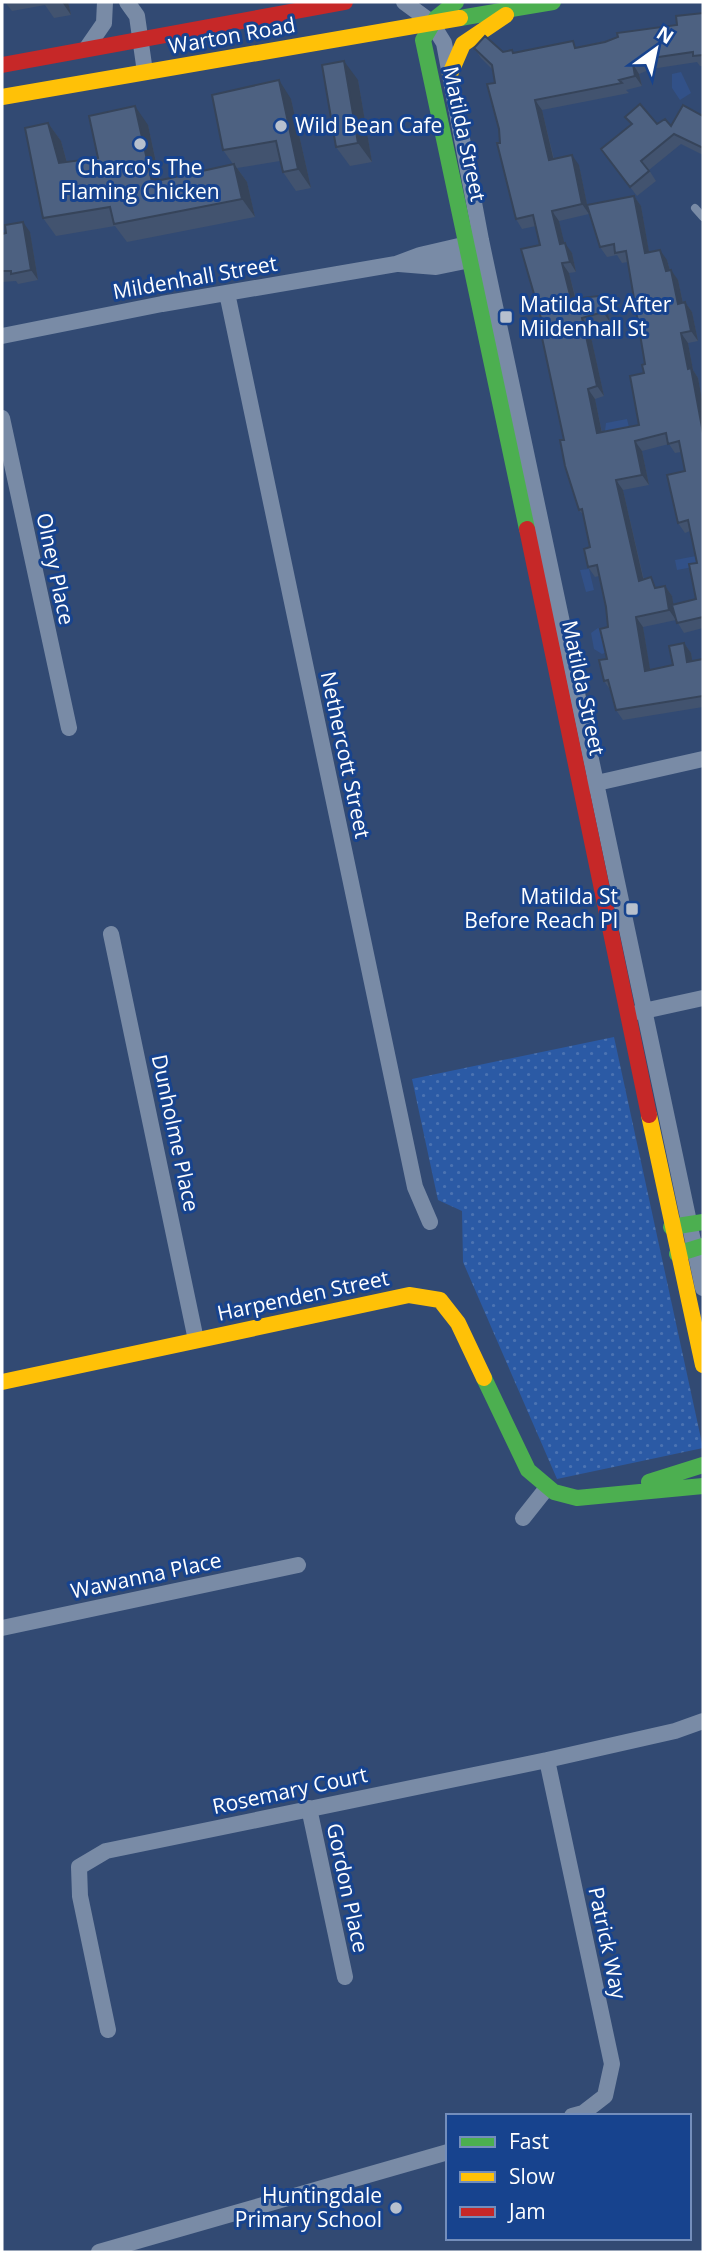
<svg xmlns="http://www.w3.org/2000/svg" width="705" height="2254" viewBox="0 0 705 2254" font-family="'Open Sans',sans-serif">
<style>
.grass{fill:url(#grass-dots)}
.water{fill:#325188}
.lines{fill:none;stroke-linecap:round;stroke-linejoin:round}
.lane{stroke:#798ba6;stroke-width:8}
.street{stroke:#798ba6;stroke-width:16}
.fast{stroke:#4caf50;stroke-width:16}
.slow{stroke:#ffc107;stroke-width:16}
.jam{stroke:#c62828;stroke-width:16}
.wall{fill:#42536f;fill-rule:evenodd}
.shaded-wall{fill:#36445a}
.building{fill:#4d6181;stroke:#36445a;stroke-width:2}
.poi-dot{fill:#b7c0ce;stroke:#17438e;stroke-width:2.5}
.labels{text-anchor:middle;stroke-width:6;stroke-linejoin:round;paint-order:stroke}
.street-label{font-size:21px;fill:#fff;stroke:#17438e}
.poi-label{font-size:21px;fill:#fff;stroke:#17438e;text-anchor:start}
</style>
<defs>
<pattern id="grass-dots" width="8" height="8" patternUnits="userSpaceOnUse" patternTransform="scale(1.75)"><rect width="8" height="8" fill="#2b5aa5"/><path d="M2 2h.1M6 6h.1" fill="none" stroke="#4b73b2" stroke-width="1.8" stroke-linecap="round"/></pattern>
</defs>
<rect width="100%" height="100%" fill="#324a73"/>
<path class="grass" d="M614,1037L703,1448L557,1479L463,1262L462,1211L438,1200L412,1079Z"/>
<path class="water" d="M681,72L691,93L680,100L672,88V74Z
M627,419L629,427L607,434L605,431L606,423Z
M696,556L698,566L677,570L675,560Z
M589,569L594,590L586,592L580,570Z
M598,628L604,630L607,652L602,654L594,649L591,633Z"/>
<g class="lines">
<path class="lane" d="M695,208L703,217"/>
<path class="street" d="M127,2L137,16L145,72
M404,2L431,22L444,43L481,240L703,1288
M86,49L104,23L105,2
M399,264L436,267L480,258
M227,293L415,1187L430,1222
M2,336L162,304L396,264L420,255L476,242
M2,418L69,728
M588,785L703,759
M111,934L196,1340
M639,1012L703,998
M523,1518L546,1489
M2,1628L298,1565
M547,1760L612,2064L605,2096L583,2113L572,2116
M309,1808L345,1977
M108,2030L80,1896L79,1867L106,1851L547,1760L675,1731L703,1721
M99,2252L448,2152"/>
<path class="fast" d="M456,2L436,18L423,40L527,529
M460,18L553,2
M671,1227L703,1222
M677,1254L703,1246
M484,1378L528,1470L554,1492L577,1498L703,1486
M649,1482L703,1465"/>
<path class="slow" d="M450,74L463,44L506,15
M2,97L460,18
M649,1115L703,1365
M2,1382L409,1295L440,1300L458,1323L484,1378"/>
<path class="jam" d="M2,65L345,2
M527,529L649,1115"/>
</g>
<path class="wall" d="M5,2H68L71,15L54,18L45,5L12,11Z
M703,13V66H700L697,62L651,69L639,74L642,86L626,90L629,93L542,110L554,159L579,165L587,205L634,196L641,206L649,252L667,260L670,270L678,280L683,303L685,302L692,312L698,341L688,343L693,370L698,378L703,405V628L684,633L676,620L643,627L650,670L673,665L684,643L691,653L692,661L703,659V707L623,720L616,710L611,691L604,681L607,659L608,627L606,607L599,576L595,577L588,567L590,547L584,516L579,510L564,440L545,332L540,245L536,226L522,229L516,219L500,143L495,83L492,69L481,58L474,48L503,52L512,50L514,53L578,47L677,25ZM587,205L600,247L607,257L617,255L622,263L628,262L645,364L644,373L639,425L602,432L595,399L604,396L589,328L610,322L606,306L576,299L569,273L576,272L572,253L564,243L559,221L589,214ZM669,444L675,453L681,452L685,471L678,523L685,533L690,531L697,563L696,599L673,604L672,596L665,586L658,588L644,580L623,490L649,485L642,451Z
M358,80L372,162L350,166L336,147Z
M291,99L311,188L296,191L283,172L280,161L237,168L247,182L255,217L127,242L115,226L56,236L43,218L48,123L61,141L67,162L98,158L148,125L160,180L233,164L223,150Z
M703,116V155L681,144L649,170L656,181L637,196L601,149L631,125L625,117L657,124L671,126Z
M30,232L38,280L18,284L16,281L2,282V234Z"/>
<path class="shaded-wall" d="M62,2H68L71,15Z
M344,61L358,80L372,162L358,143Z
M633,64L639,74L642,86L635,76Z
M279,80L291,99L311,188L298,169Z
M535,100L542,110L556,170L549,160Z
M135,106L148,125L164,200L152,182Z
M48,123L61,141L72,181L59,163Z
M572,155L579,165L589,214L582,204Z
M234,164L247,182L255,217L242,199Z
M634,196L641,206L651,263L645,253Z
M552,211L559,221L567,254L560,244Z
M23,222L30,232L38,280L31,270Z
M565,243L572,253L576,272L570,262Z
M660,250L667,260L673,281L666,271Z
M562,263L569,273L578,309L571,299Z
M671,270L678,280L685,313L678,304Z
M599,296L606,306L610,322L603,312Z
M685,302L692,312L698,341L691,331Z
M582,318L589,328L604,396L597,386Z
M681,333L688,343L693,370L698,378L703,405V433L688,369Z
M588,389L595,399L604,443L597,433Z
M635,441L642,451L649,485L642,475Z
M616,480L623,490L646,591L639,581Z
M665,586L672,596L676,620L669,610Z
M636,617L643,627L652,681L645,671Z
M684,643L691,653L694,672L687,662Z"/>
<path class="building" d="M703,13V55L693,56V52L645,59L633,64L635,76L619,80L622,83L535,100L549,160L572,155L582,204L552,211L560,244L565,243L570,262L562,263L571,299L599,296L603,312L582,318L597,386L588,389L597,433L639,425L630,376L644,373L642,365L645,364L626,251L615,253L614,244L600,247L587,205L634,196L645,253L660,250L666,271L671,270L678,304L685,302L691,331L681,333L688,369L691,368L703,433V617L677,623L672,605L696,599L689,564L697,563L688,520L678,523L667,475L685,471L679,441L668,444L666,433L635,441L642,475L616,480L639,581L651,577L655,588L665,586L669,610L636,617L645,671L673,665L669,646L684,643L687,662L703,659V696L616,710L608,680L604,681L599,660L607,659L600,629L608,627L606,607L597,565L588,567L584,549L590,547L582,509L579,510L565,466L560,440H564L541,333L545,332L521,249L540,245L533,215L516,219L497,143H500L499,129L487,84L495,83L492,65L474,48L485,36L503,52L512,50L513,53L573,41L575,48L605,42L618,37L617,33L677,25L676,16Z
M344,61L358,143L336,147L322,65Z
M279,80L298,169L283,172L276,141L223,150L212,95Z
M640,104L657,124L665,119L671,126L683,105L703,116V148L674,134L641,161L649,171L630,187L601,149L632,124L625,117Z
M135,106L152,182L234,164L242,199L114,224L110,207L43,218L25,128L48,123L59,163L98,158L89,116Z
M23,222L31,270L11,274V271H2V234L6,233L5,225Z"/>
<g class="poi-dot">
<circle cx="281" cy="126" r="7"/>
<circle cx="140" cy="144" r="7"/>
<rect x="499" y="310" width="14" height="14" rx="3.5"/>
<rect x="625" y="902" width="14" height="14" rx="3.5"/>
<circle cx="396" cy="2208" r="7"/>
</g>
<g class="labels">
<g class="street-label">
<text transform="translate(232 36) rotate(-10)" y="7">Warton Road</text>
<text transform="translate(464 134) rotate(78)" y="7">Matilda Street</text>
<text transform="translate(195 278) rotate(-10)" y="7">Mildenhall Street</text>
<text transform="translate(55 569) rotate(78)" y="7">Olney Place</text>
<text transform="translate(583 688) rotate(78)" y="7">Matilda Street</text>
<text transform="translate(345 755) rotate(78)" y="7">Nethercott Street</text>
<text transform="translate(175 1133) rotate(78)" y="7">Dunholme Place</text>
<text transform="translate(303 1296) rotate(-12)" y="7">Harpenden Street</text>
<text transform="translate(146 1576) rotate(-12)" y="7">Wawanna Place</text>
<text transform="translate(290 1791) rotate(-12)" y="7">Rosemary Court</text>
<text transform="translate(347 1888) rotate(78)" y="7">Gordon Place</text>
<text transform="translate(607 1943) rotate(78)" y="7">Patrick Way</text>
</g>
<g class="poi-label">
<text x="295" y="133">Wild Bean Cafe</text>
<text x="140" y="175" text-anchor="middle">Charco's The<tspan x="140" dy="24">Flaming Chicken</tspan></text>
<text x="520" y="312">Matilda St After<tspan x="520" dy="24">Mildenhall St</tspan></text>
<text x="618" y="904" text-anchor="end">Matilda St<tspan x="618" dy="24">Before Reach Pl</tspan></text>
<text x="382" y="2203" text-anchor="end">Huntingdale<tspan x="382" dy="24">Primary School</tspan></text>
</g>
</g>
<rect width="705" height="2254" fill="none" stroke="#ffffff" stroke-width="7"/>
<rect x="446" y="2114" width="245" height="126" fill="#17438e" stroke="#748ebb" stroke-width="2"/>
<rect x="460" y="2137" width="35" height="10" fill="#4caf50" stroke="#748ebb" stroke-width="2"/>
<text x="509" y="2149" font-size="21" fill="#ffffff">Fast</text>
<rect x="460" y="2172" width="35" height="10" fill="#ffc107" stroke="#748ebb" stroke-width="2"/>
<text x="509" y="2184" font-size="21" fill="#ffffff">Slow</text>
<rect x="460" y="2207" width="35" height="10" fill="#c62828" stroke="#748ebb" stroke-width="2"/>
<text x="509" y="2219" font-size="21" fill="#ffffff">Jam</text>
<g transform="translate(656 49) rotate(33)" stroke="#17438e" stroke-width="5" paint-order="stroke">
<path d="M0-5L12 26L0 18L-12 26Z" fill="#ffffff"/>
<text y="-10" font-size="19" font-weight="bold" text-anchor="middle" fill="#ffffff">N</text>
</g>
</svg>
